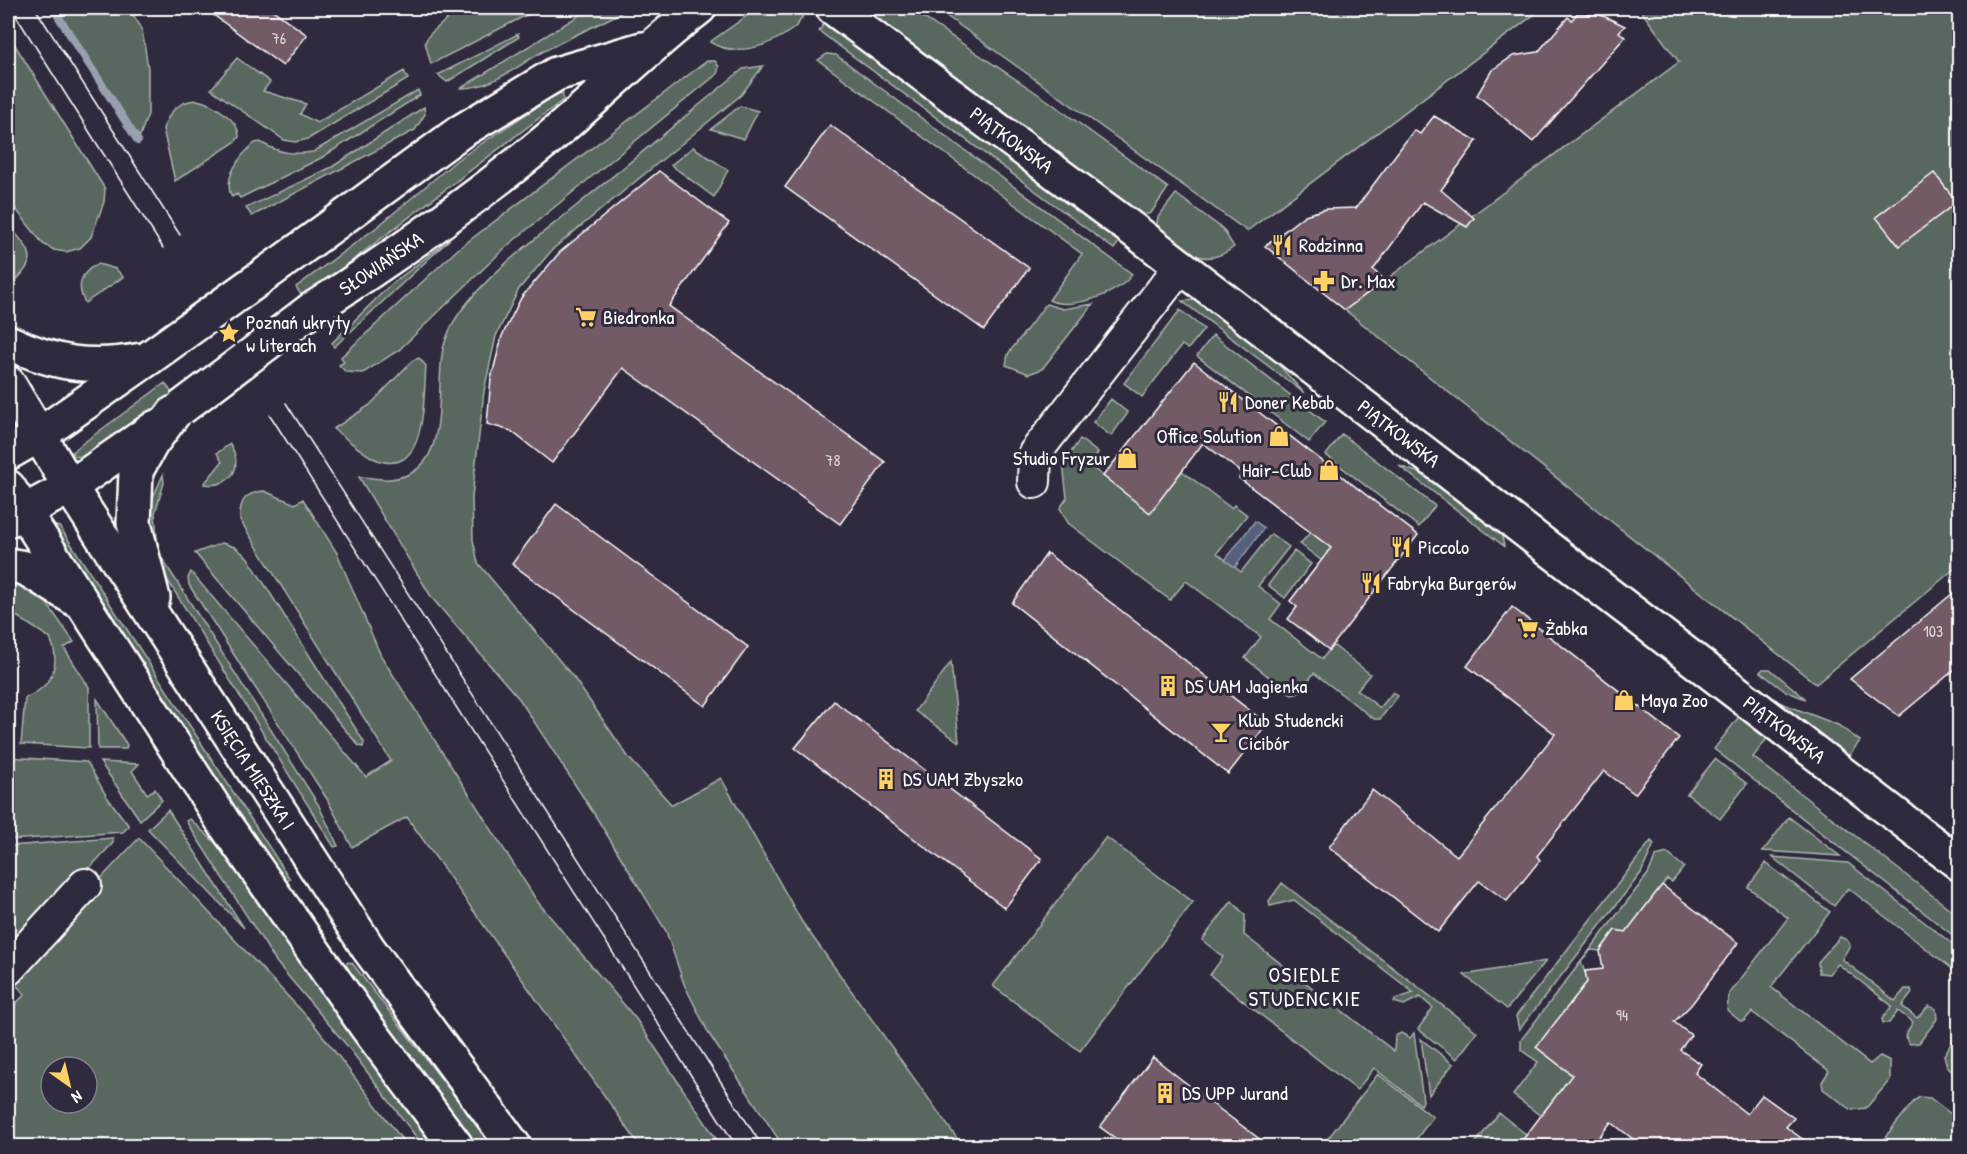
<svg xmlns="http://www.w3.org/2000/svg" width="1967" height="1154" viewBox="0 0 1967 1154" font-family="'Patrick Hand',sans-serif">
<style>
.green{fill:#59675e;stroke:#acb3ae;stroke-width:1.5;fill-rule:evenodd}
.water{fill:#54617c;stroke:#98a0b0;stroke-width:1.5}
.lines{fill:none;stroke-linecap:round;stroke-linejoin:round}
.stream{stroke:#98a0b0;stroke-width:8}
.building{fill:#725a66;stroke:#fff;stroke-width:1.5}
.street-casing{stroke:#fff;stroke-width:36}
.secondary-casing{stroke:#fff;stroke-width:38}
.street{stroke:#2f2a3d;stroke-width:32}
.secondary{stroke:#2f2a3d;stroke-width:33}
.tram{stroke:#fff;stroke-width:1.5}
.secondary-bridge-casing{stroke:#fff;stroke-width:38;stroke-linecap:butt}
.secondary-bridge{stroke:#2f2a3d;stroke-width:33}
.labels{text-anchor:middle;stroke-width:6;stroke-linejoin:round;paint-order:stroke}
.number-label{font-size:16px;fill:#dcd6d9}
.street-label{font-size:20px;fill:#fff;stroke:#2f2a3d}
.poi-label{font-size:20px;fill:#fff;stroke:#2f2a3d;text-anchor:start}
.neighbourhood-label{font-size:21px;letter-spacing:1.5px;fill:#fff;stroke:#2f2a3d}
</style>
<rect width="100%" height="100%" fill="#2f2a3d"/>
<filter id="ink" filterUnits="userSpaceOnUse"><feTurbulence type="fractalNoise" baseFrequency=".0167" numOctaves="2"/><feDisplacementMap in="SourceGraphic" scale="12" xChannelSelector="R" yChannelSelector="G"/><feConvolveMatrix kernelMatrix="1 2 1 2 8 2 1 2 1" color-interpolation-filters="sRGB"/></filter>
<g filter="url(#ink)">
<path class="green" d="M53,8H129L142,29L148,68V114L138,141Z
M460,8L477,10L480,8H540L431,64L425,42L430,34Z
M591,8H630C601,23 571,37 542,52C515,67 493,88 461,88Z
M758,8L807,9C803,16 799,24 793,29C770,46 736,58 710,42Z
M861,8H909L1047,100L1168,188L1151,213L1141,216Z
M948,8H1543L1247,231L941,12Z
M1639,8H1959V565L1816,684L1345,310L1679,62Z
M825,22L1120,241L1114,249L819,31Z
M8,34L105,189L104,202L91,237L80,248L66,252L54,250L43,244L8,199Z
M518,34L519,37L447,82L438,75Z
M827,54L836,55L1132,274C1121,294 1069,311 1049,300L1082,254L818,60Z
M237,58L270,82L263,91L306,104L300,114L317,123L404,71L408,79L308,139L295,142L284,140L211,89Z
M707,61H715L719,67L717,74L507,246L399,350L363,373L346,372L339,365L344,362L341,357L458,249Z
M763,66L741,95L553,249L519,289L496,336L484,391L472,497L473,540L478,563L574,678L629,758L672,805L721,778L802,922L959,1141L953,1146H783L709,1034L684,984L666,931L598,820L520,700L432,598L359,477C369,477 380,480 390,479C454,474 434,391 443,349C446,337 453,322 460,312C492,269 540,236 581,202C636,158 689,113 743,69Z
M418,90L420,95L321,158L240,198L237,194L232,197C222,179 240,155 255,143L260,142C279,153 291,155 313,152Z
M558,93L563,94V100L303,298L296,287L377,227L457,160Z
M197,100C212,103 240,120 239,137L235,142L175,181L163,129C169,112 178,101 197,100Z
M740,106L758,111L744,139L711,129Z
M424,107L425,114L415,130L252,216L246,208L332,167Z
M693,147L728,170L714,197L671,165Z
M1176,194L1223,229L1234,247C1202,272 1182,247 1156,227L1158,217Z
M8,224C31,253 42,257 10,286L8,284Z
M450,239L334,347L332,343L388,287Z
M98,264L116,269L123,277L85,303C76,286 80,272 98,264Z
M1195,300L1205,303L1269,354L1304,393L1182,301Z
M1046,304L1063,309L1093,304L1042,369L1029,374L1006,365L1008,354Z
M1180,310L1204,329L1188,349L1182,345L1142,397L1124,383Z
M1213,335L1325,422L1309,442L1197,356Z
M419,358L426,366C423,396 428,481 375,459C361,452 346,438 333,429L370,405L413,360Z
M165,383L174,396C153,412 100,462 73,456L72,452L83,443Z
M1111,399L1128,413L1111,436L1093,422Z
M1342,434L1435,506L1419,527L1326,455Z
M1080,439L1098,453L1089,465L1149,512L1182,471L1231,508L1234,505L1247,515L1217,553L1241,572L1271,534L1289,547L1258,586L1281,604L1270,619L1322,659L1333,645L1370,674L1357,690L1380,708L1393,692L1398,696L1380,719H1374L1314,673L1299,693L1292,695L1245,658L1261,637L1186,581L1170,600L1068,523L1060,508L1067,498L1063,464Z
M230,444C244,467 232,488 204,484L222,462L217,453Z
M1399,466L1425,475L1439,483L1501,532L1504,546Z
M163,475L164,483L155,513L158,552L318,804L338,846L334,847L152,555L150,504Z
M264,491L295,504L303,499L337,553L381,656L537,901L636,1019L721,1146H640L407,817L352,847L327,799L189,585L188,578L191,572L366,777L391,761L240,520C239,501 245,493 264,491Z
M1321,521L1341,537L1322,561L1300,544Z
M56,526L60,527L290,879L283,884L55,530Z
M222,543L235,547L248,558L364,742L363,747L359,746L195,553Z
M1294,551L1311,564L1285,598L1268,585Z
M8,576L43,598L74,642L64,648L89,687V748L21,744L25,698C52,687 62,665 50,638L18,617L8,616Z
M951,662L959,742L915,711Z
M1763,669H1770L1806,699L1785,691L1760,672Z
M97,699L127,745L126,749H98Z
M1776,701L1838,725L1860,741L1848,757Z
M1741,714L1769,736L1753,757L1959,916V940L1714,749Z
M8,757L87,762L107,797L129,826L123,832L10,840Z
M1715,759L1747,784L1720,819L1687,794Z
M100,762L139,764L132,771L147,794L155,789L162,800L140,820Z
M168,810L244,928L148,829Z
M1789,817L1840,856L1763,851Z
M190,819L227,854L258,899L256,901L437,1146H423L349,1048L277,963L186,821Z
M1106,837L1193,902L1080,1051L993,986Z
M113,838V843L8,955L12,892L10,846Z
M139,838L313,1023L407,1146H8V1012L25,994L8,977ZM51,1067H87V1103H51Z
M1651,841L1654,844L1641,873L1519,1030L1516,1016Z
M1667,853L1684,867L1672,882L1667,879L1626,932L1615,930L1600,951L1591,950L1581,962L1588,981L1537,1047L1577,1079L1565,1084L1541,1116L1513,1095L1538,1062L1521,1050V1040L1648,874L1656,856Z
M1772,857L1848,863L1959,949V974L1848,888L1834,906Z
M1766,863L1830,912L1771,987L1870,1064L1880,1056L1890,1061V1080L1866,1108L1852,1110L1823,1089L1822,1082L1829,1071L1752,1012L1744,1021H1740L1727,1010L1729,994L1788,918L1748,887Z
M1282,883L1477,1032L1457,1059L1418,1029L1433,1008L1420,997L1404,1005L1394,1002L1395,999L1414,993L1294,900L1270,906L1269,901Z
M1232,901L1245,915L1244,935L1394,1051L1395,1036L1401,1033L1410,1038L1414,1033L1423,1101L1421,1105L1374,1068L1357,1090L1210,975L1223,957L1202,940Z
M1840,937L1847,940L1850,945L1842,959L1895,1001L1905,989H1911L1912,993L1902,1006L1917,1018L1929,1006L1936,1009L1937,1019L1919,1043L1910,1044C1902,1036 1909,1030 1913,1022L1898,1011L1889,1023H1883L1882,1019L1892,1006L1838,964L1829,974L1819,973L1818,962Z
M1546,961L1507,1009L1464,975Z
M348,962L352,963L493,1146H476L346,969L345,965Z
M1959,1031V1077L1947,1066L1944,1055Z
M1421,1039L1453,1064L1429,1095Z
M1378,1074L1433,1117L1411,1146H1322Z
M1920,1097L1930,1098L1959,1120V1146H1878L1915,1100Z
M1499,1113L1527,1135L1518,1146H1473Z"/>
<path class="water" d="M1255,521L1264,528L1235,567L1225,560Z"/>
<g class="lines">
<path class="stream" d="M53,8L138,141"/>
</g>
<path class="building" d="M204,8H270L307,35L283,66Z
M1577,13L1598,14L1610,19L1625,26L1619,32L1625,37L1533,142L1477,95L1492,70L1513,56L1538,52L1568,17L1572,20Z
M1434,116L1477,141L1441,190L1474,218L1467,227L1423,202L1373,270L1385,280L1345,310L1265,246L1305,215L1326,209L1356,208L1414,130L1420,134Z
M830,125L1029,268L984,330L785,187Z
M659,171L729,223L669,306L885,462L840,524L623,368L552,463L511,431L487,424L491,379L502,336L521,298L560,252Z
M1934,173L1957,202L1899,246L1876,217Z
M1194,362L1418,535L1329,650L1288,619L1297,607L1290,601L1331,548L1239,478L1242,473L1203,443L1150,513L1103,476Z
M556,504L748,647L705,706L512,564Z
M1047,553L1267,724L1228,774L1012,603Z
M1959,588V666L1899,716L1850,679Z
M1512,607L1679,738L1635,794L1604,771L1537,856L1540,860L1507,901L1479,881L1438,932L1329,847L1372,790L1457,856L1555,734L1467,666Z
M834,701L1042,859L1005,908L795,748Z
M1662,885L1738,943L1691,1005L1674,1022L1691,1035L1680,1050L1701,1064L1695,1073L1747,1114L1762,1095L1794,1118L1786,1127L1812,1146H1642L1611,1122L1592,1146H1518L1572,1075L1536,1047L1587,982L1585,971L1603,969L1600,951L1615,930L1626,932Z
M1153,1057L1214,1105L1269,1146H1126L1100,1127Z"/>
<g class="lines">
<defs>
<path id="street" d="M1034,482L1035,453L1181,266
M8,969L85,885"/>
<g id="secondary">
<path id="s1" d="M833,8L1140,235L1960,864"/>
<path d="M281,263L460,132L556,74L642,49"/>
<path id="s2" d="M311,310C390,260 465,206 537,148C593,103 643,51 699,8"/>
<path d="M8,342C55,364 90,370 142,360"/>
<path id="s3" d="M8,383L70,487L368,948L514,1146"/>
<path d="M8,453L38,436L149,358"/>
<path d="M8,487L224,823L366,1026L456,1146"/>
<path d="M8,520L70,487L156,427"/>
<path d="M8,565L25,568L75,599"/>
<path d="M153,598L134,523L136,471L151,444L174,413"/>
</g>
</defs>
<use href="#street" class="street-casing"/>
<use href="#secondary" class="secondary-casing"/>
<use href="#street" class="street"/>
<use href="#secondary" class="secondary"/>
<path class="tram" d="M11,8L163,248
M35,8L180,235
M286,403L762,1146
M270,415L736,1146"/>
<defs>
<path id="secondary-bridge" d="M149,358L281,263
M181,408L311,310"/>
</defs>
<use href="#secondary-bridge" class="secondary-bridge-casing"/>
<use href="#secondary-bridge" class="secondary-bridge"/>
</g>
</g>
<defs>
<symbol id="restaurant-bare" viewBox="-9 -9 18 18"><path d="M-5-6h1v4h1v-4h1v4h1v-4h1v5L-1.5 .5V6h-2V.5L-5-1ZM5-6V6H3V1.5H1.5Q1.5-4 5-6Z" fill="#ffd166" stroke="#2f2a3d" stroke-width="2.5" paint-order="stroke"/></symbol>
<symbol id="pharmacy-bare" viewBox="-9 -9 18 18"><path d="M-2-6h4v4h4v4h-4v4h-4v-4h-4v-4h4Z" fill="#ffd166" stroke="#2f2a3d" stroke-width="2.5" paint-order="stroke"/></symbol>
<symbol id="supermarket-bare" viewBox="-9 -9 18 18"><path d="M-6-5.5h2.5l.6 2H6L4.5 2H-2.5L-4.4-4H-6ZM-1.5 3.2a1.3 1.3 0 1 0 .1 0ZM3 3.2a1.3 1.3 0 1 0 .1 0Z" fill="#ffd166" stroke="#2f2a3d" stroke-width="2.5" paint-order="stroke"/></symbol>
<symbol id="sight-bare" viewBox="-9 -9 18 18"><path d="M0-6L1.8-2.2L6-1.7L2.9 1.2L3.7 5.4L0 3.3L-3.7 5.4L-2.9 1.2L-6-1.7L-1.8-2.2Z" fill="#ffd166" stroke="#2f2a3d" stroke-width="2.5" paint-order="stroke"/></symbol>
<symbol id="shop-bare" viewBox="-9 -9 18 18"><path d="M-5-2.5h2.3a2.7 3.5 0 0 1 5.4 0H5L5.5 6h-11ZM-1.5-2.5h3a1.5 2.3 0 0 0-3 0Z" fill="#ffd166" stroke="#2f2a3d" stroke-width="2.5" paint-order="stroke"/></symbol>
<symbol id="building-bare" viewBox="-9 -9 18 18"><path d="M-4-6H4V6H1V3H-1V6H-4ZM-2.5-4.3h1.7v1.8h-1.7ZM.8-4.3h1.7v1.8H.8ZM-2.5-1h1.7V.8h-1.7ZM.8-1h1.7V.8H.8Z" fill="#ffd166" stroke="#2f2a3d" stroke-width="2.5" paint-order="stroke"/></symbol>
<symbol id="bar-bare" viewBox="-9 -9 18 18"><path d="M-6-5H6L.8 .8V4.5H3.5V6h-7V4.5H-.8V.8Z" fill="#ffd166" stroke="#2f2a3d" stroke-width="2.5" paint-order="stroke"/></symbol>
</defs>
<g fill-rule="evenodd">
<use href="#restaurant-bare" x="1267" y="230" width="30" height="30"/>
<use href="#pharmacy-bare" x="1309" y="266" width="30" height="30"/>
<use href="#supermarket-bare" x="571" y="302" width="30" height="30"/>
<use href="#sight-bare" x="214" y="318" width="30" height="30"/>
<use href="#restaurant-bare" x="1213" y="387" width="30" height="30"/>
<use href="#shop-bare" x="1264" y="421" width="30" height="30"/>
<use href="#shop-bare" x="1112" y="443" width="30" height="30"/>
<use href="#shop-bare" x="1314" y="455" width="30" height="30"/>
<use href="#restaurant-bare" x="1386" y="532" width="30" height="30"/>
<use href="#restaurant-bare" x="1356" y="568" width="30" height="30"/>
<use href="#supermarket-bare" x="1513" y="613" width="30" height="30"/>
<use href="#building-bare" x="1153" y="671" width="30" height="30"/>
<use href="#shop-bare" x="1609" y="685" width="30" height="30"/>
<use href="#bar-bare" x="1206" y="717" width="30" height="30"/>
<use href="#building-bare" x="871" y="764" width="30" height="30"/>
<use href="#building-bare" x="1150" y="1078" width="30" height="30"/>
</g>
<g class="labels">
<g class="number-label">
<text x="279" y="44">76</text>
<text x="833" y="466">78</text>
<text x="1933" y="637">103</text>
<text x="1622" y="1021">94</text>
</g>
<g class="street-label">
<text dy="7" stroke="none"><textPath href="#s1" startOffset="222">PIĄTKOWSKA</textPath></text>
<text dy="7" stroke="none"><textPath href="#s2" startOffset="84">SŁOWIAŃSKA</textPath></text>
<text dy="7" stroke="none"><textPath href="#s1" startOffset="708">PIĄTKOWSKA</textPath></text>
<text dy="7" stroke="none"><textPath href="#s1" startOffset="1194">PIĄTKOWSKA</textPath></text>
<text dy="7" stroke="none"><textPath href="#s3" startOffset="458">KSIĘCIA MIESZKA I</textPath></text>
</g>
<g class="poi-label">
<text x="1299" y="252">Rodzinna</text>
<text x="1341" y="288">Dr. Max</text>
<text x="603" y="324">Biedronka</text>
<text x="246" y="329">Poznań ukryty<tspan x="246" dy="23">w literach</tspan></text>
<text x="1245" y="409">Doner Kebab</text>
<text x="1262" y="443" text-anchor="end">Office Solution</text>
<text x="1110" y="465" text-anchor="end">Studio Fryzur</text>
<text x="1312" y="477" text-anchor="end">Hair-Club</text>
<text x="1418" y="554">Piccolo</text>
<text x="1388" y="590">Fabryka Burgerów</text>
<text x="1545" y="635">Żabka</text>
<text x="1185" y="693">DS UAM Jagienka</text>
<text x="1641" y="707">Maya Zoo</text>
<text x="1238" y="727">Klub Studencki<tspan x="1238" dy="23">Cicibór</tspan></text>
<text x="903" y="786">DS UAM Zbyszko</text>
<text x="1182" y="1100">DS UPP Jurand</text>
</g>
<g class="neighbourhood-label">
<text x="1305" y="982">OSIEDLE<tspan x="1305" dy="24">STUDENCKIE</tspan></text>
</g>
</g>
<rect width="1967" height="1154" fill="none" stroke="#2f2a3d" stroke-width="30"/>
<rect x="15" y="15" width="1937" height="1124" fill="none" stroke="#fff" stroke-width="2" filter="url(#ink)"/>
<g transform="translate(69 1085) rotate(146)"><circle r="28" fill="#2f2a3d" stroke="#827f8b" stroke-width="1.5"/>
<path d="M0-4.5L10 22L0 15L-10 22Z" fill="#ffd166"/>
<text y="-9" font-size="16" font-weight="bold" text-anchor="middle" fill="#ffffff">N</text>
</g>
</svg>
